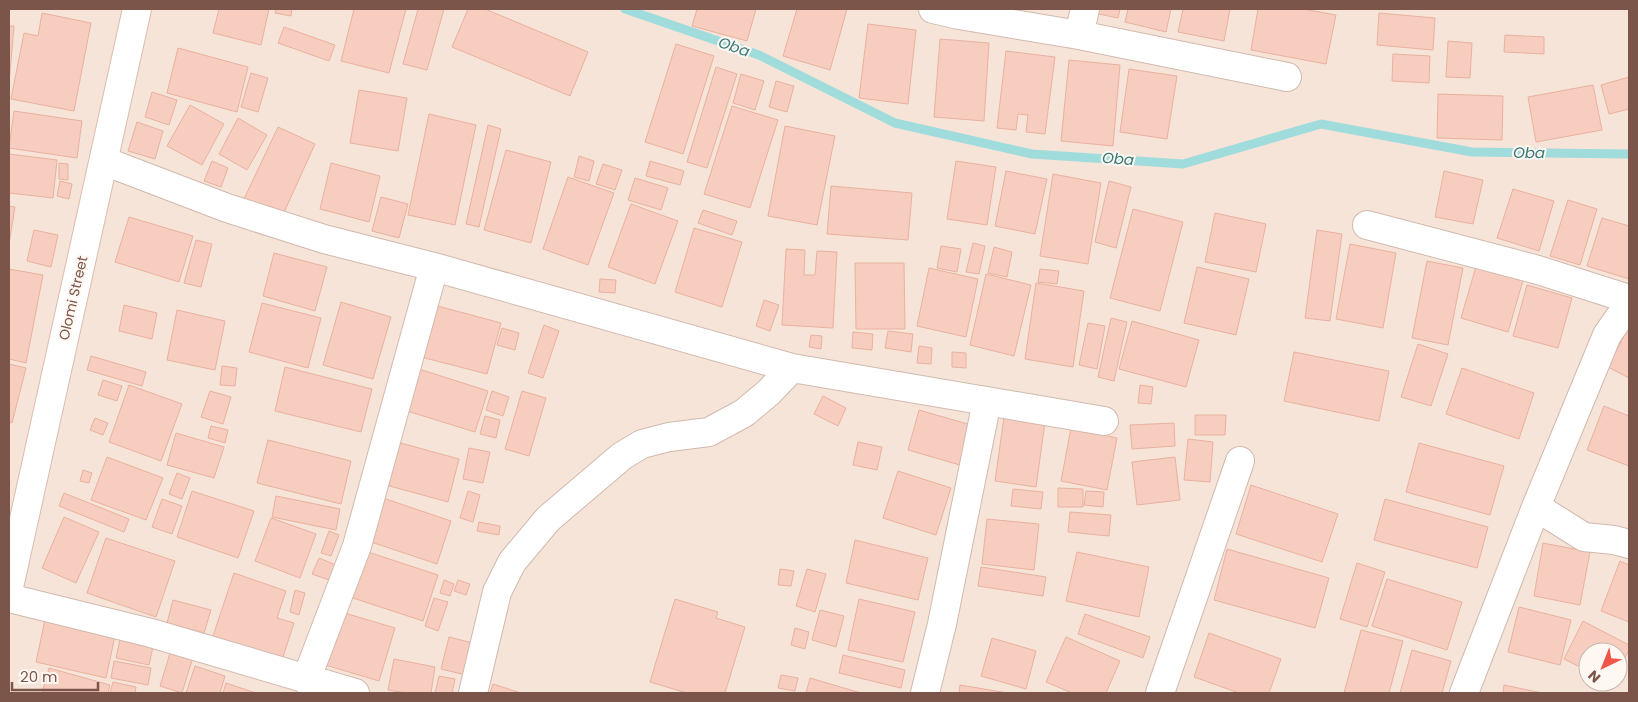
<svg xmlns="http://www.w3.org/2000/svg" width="1638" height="702" viewBox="0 0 1638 702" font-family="Poppins,sans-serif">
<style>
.residential{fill:#f6e4d8;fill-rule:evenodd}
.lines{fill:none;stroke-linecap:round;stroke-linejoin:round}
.stream{stroke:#a1dcdd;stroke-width:9}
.building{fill:#f6cdbf;stroke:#eab19e}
.street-casing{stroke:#d2b9ae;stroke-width:30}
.secondary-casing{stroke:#dabcb0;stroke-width:30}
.street{stroke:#fff;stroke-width:28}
.secondary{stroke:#fff;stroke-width:28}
.labels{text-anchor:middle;stroke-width:4;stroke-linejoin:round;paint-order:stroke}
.street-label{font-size:14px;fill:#7c554a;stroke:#fff8f2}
.water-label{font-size:15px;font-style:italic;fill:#39797a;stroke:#fff8f2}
</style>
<rect width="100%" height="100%" fill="#fef3ea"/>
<path class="residential" d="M9,9H1629V693H9ZM1588,652H1618V682H1588Z"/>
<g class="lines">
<path class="stream" d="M625,9L759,55L895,123L1032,154L1183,164L1321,124L1472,152L1629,154"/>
</g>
<path class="building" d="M219,9H269L261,45L213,33Z
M276,9H292L291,16L275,13Z
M354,9H406L389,73L341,61Z
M418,9H444L427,70L403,64Z
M468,9H485L588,52L570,96L452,47Z
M697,9H756L747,41L692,26Z
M797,9H847L830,70L783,56Z
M1095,9H1120L1118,18L1094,13Z
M1128,9H1171L1166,32L1125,22Z
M1183,9H1230L1224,41L1178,32Z
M1258,9H1303L1336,15L1326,64L1251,50Z
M42,13L91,23L74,111L11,99L24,33L38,36Z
M1379,13L1435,18L1433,50L1377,45Z
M868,24L916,30L908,104L859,98Z
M9,26H14L9,84Z
M284,27L335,45L329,61L278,43Z
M1505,35L1544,37V54L1504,52Z
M940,39L989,43L984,121L934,117Z
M1448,41L1472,43L1470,78L1446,77Z
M676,44L714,56L683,154L645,142Z
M178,48L248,67L237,112L167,93Z
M1006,51L1055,57L1045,134L1026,132L1028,115L1018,114L1016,130L997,128Z
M1393,54L1430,56L1429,83L1392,81Z
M1069,60L1120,65L1113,146L1061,141Z
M716,67L737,74L707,168L687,162Z
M1129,69L1177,76L1167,139L1120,132Z
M251,73L268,78L258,112L241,107Z
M741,74L764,81L755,110L733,103Z
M1629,77V109L1609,114L1601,85Z
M776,81L794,86L787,112L769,107Z
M1593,85L1602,130L1536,142L1528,97Z
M359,90L407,98L398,151L350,143Z
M152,92L177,100L169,125L145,117Z
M1438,94L1503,96L1502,140L1437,138Z
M190,105L224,124L202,165L167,146Z
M732,106L778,120L750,208L704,194Z
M14,111L82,121L77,158L9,148Z
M429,114L476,125L455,225L408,215Z
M238,118L267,135L247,170L219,154Z
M137,122L163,131L155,159L128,151Z
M488,125L501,129L479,227L466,224Z
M785,126L835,136L817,225L768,216Z
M278,127L315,144L281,219L243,201Z
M506,150L551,162L531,243L484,230Z
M9,154L57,160L53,198L9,193Z
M579,156L594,161L589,181L574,177Z
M212,161L228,168L221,187L204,181Z
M650,161L684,171L680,185L646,176Z
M956,161L996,167L987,225L947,219Z
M59,163L68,164V180L59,179Z
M331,163L380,176L369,222L320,209Z
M603,164L622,170L615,190L596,184Z
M1006,171L1047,179L1035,234L995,226Z
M1444,171L1483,180L1473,224L1435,217Z
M1053,174L1101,183L1088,264L1040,256Z
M568,177L614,193L588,265L543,249Z
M635,178L668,188L661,210L628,200Z
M60,181L72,184L69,199L57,196Z
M1109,181L1131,187L1116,248L1095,242Z
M831,186L912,193L908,240L827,234Z
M1513,189L1554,201L1539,251L1497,238Z
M381,197L408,204L399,238L372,231Z
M1568,200L1597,209L1580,265L1550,256Z
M631,204L678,221L655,284L608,267Z
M9,206L15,207L9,244Z
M1133,209L1183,222L1160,311L1110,298Z
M703,210L737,221L732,235L698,223Z
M1215,213L1266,224L1256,272L1205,262Z
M129,217L193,236L179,282L115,262Z
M1602,218L1629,226V279L1587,266Z
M694,228L742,242L722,307L675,292Z
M34,230L58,235L51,267L27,261Z
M1317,230L1342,234L1330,321L1305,318Z
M196,240L212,244L201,287L184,283Z
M973,243L985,246L979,274L966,272Z
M1350,244L1396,253L1383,328L1336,319Z
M941,246L961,249L957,272L937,268Z
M994,247L1012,252L1007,277L988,273Z
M786,249L805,250L804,275H815L817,251L837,252L833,328L782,325Z
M274,253L327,267L315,311L263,296Z
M1427,261L1463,268L1448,345L1412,338Z
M855,263H904L905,329H856Z
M1477,263L1524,277L1508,332L1461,318Z
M1197,267L1249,279L1236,335L1184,323Z
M929,268L978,279L966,337L917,326Z
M9,269L43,275L26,363L9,359Z
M1040,269L1059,271L1057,284L1038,282Z
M986,274L1031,285L1014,356L970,345Z
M600,279L616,280L615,293L599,292Z
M1036,283L1084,291L1073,367L1025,359Z
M1527,285L1572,298L1558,348L1513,336Z
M764,300L779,305L770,331L756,326Z
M341,302L391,317L373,379L323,365Z
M262,303L321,318L308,368L249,352Z
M124,305L157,313L152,339L119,331Z
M434,305L501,323L487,374L421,357Z
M177,310L225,321L215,370L167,360Z
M1111,318L1127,322L1114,381L1098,377Z
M1132,321L1199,340L1186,387L1119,369Z
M1088,323L1105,326L1097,369L1079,365Z
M544,325L559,331L543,378L528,373Z
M502,328L519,333L515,350L497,345Z
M1627,330L1629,331V378L1608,367Z
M888,331L913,334L911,352L885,348Z
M853,332L873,334L872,350L852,348Z
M811,335L822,336L821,349L809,347Z
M1418,344L1448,354L1431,406L1401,397Z
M919,346L932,348L931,364L917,363Z
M952,352L966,353V368L952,367Z
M1294,352L1389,371L1379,421L1284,401Z
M91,356L146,372L142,386L87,370Z
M9,364L26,368L12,423L9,422Z
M222,366L237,368L235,386L220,385Z
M285,367L372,389L361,432L275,411Z
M1462,368L1534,393L1519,439L1446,414Z
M419,369L488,391L475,432L407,411Z
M103,380L122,386L117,401L98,395Z
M129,385L182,404L161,461L109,442Z
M1140,385L1153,387L1151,404L1138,403Z
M210,391L231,397L223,424L201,417Z
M492,391L509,397L503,416L486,410Z
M522,391L546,398L529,456L505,449Z
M823,396L846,408L838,426L814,414Z
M1604,406L1629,416V466L1587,450Z
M919,410L971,425L960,465L908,450Z
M1195,415H1226L1225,435H1195Z
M485,416L500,420L496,438L480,434Z
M1004,417L1045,422L1036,487L995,481Z
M95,418L108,423L103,435L90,430Z
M1174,423L1175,446L1132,449L1130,425Z
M211,426L228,430L225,443L208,438Z
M1071,428L1117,438L1107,490L1061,481Z
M176,433L224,447L214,478L167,465Z
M1188,439L1213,442L1210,482L1184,480Z
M268,440L351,461L341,504L257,483Z
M397,442L459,459L448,502L386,485Z
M858,442L882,447L877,470L853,465Z
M1419,443L1504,466L1490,515L1406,492Z
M469,448L490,452L483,483L463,479Z
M107,457L163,478L146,520L91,500Z
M1175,457L1180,500L1137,505L1132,462Z
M83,470L92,473L89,483L80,481Z
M898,471L951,488L936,535L883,518Z
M177,473L190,478L182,499L169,494Z
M1251,485L1338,514L1322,562L1236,534Z
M1058,488L1083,489V507H1058Z
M1013,489L1043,492L1041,509L1011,506Z
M192,491L254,511L238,558L177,537Z
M468,491L480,495L473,522L460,518Z
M1086,491L1104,492L1103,507L1084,505Z
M64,493L129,519L124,532L59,506Z
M276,496L340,509L336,530L272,517Z
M377,496L451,521L437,564L362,539Z
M162,499L182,506L172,534L152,527Z
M1385,499L1488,527L1477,568L1374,540Z
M1070,512L1111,515L1109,536L1068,532Z
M64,517L99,532L76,583L42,568Z
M271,518L316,534L300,578L255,561Z
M987,519L1039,524L1034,570L982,564Z
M479,522L500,526L499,535L477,531Z
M329,531L339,535L331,556L321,553Z
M106,538L175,561L156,617L87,593Z
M855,540L928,558L918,600L846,583Z
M1543,543L1590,552L1580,605L1534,596Z
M1227,549L1329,578L1315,628L1214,600Z
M368,552L438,575L423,621L353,598Z
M1077,552L1149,567L1139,617L1066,601Z
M319,558L336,565L329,580L312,574Z
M1620,561L1629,565V622L1601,611Z
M1357,563L1385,572L1367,627L1340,619Z
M981,567L1046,577L1043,596L978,586Z
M780,569L794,571L791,586L778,585Z
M807,569L826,574L815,612L796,606Z
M234,573L286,591L277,618L294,623L282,660L213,636Z
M1387,579L1462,602L1447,650L1372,626Z
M444,580L454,584L450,596L440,593Z
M458,580L470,584L466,595L454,591Z
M295,590L305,593L299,615L290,612Z
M434,598L448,602L438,631L425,626Z
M675,599L718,612L716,618L745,627L725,693H687L650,682Z
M859,599L915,612L903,662L848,650Z
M173,600L211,610L204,633L167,623Z
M1519,607L1571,620L1560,665L1508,652Z
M820,610L844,616L836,647L812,640Z
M338,611L395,628L379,681L322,664Z
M1085,614L1150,637L1143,658L1078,634Z
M45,620L115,636L106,678L36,662Z
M1583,621L1629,645V650L1618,672V652H1588V671L1564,659Z
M795,628L809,632L805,649L791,645Z
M1361,630L1403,641L1389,693H1344Z
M1209,633L1281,659L1269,693H1239L1194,677Z
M121,635L154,642L149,665L116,658Z
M449,637L473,643L466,675L441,669Z
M1066,637L1120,661L1106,693H1072L1046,682Z
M992,638L1036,651L1026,689L981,676Z
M171,650L193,657L182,693L160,686Z
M1412,650L1451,661L1442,693H1400Z
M843,655L905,670L901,688L839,673Z
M394,659L435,667L431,693H407L388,690Z
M114,661L151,668L148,685L111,678Z
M195,666L225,676L220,693H186Z
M49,668L110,685L108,693H42Z
M781,675L798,678L795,691L778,688Z
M439,676L455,679L452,693H435Z
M810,678L861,693H806Z
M113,682L136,687L135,693H110Z
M226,683L256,693H223Z
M493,684L521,693H490Z
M960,685L1008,693H959Z
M1504,685L1542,693H1503Z"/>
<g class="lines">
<defs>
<path id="street" d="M933,9L959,15L1079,35L1287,77
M1079,35L1085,9
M104,161L227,208L324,239L434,267L792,368L1104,421
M1367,225L1538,270L1629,299
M1536,507L1584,537L1614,540L1629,544
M9,598L151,633L355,693
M306,680L357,546L434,267
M473,693L497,592L512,562L548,519L622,456L642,444L669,437L709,432L744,413L768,393L792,368
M925,693L942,624L987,401
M1160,693L1240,461
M1464,693L1536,507L1607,335L1619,318L1629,310"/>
<path id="secondary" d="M9,587L137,9"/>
</defs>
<use href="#street" class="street-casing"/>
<use href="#secondary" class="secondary-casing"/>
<use href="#street" class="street"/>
<use href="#secondary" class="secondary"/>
</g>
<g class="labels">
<g class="street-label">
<text transform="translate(73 298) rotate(-77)" y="5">Olomi Street</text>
</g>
<g class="water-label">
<text transform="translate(734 47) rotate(19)" y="5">Oba</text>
<text transform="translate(1529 153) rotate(1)" y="5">Oba</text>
<text transform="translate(1118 159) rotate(4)" y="5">Oba</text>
</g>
</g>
<rect width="1638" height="702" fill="none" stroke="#7c554a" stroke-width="20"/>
<g transform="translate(1603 667) rotate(223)"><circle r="24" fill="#fff8f2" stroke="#cbb7af"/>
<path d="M0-4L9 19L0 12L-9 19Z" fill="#ef5548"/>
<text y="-8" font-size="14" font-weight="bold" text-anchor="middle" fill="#7c554a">N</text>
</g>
<path d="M12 682v8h86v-8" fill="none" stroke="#7c554a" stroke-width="2.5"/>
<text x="20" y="682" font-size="15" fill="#7c554a" stroke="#fff8f2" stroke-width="4" paint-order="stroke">20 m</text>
</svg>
